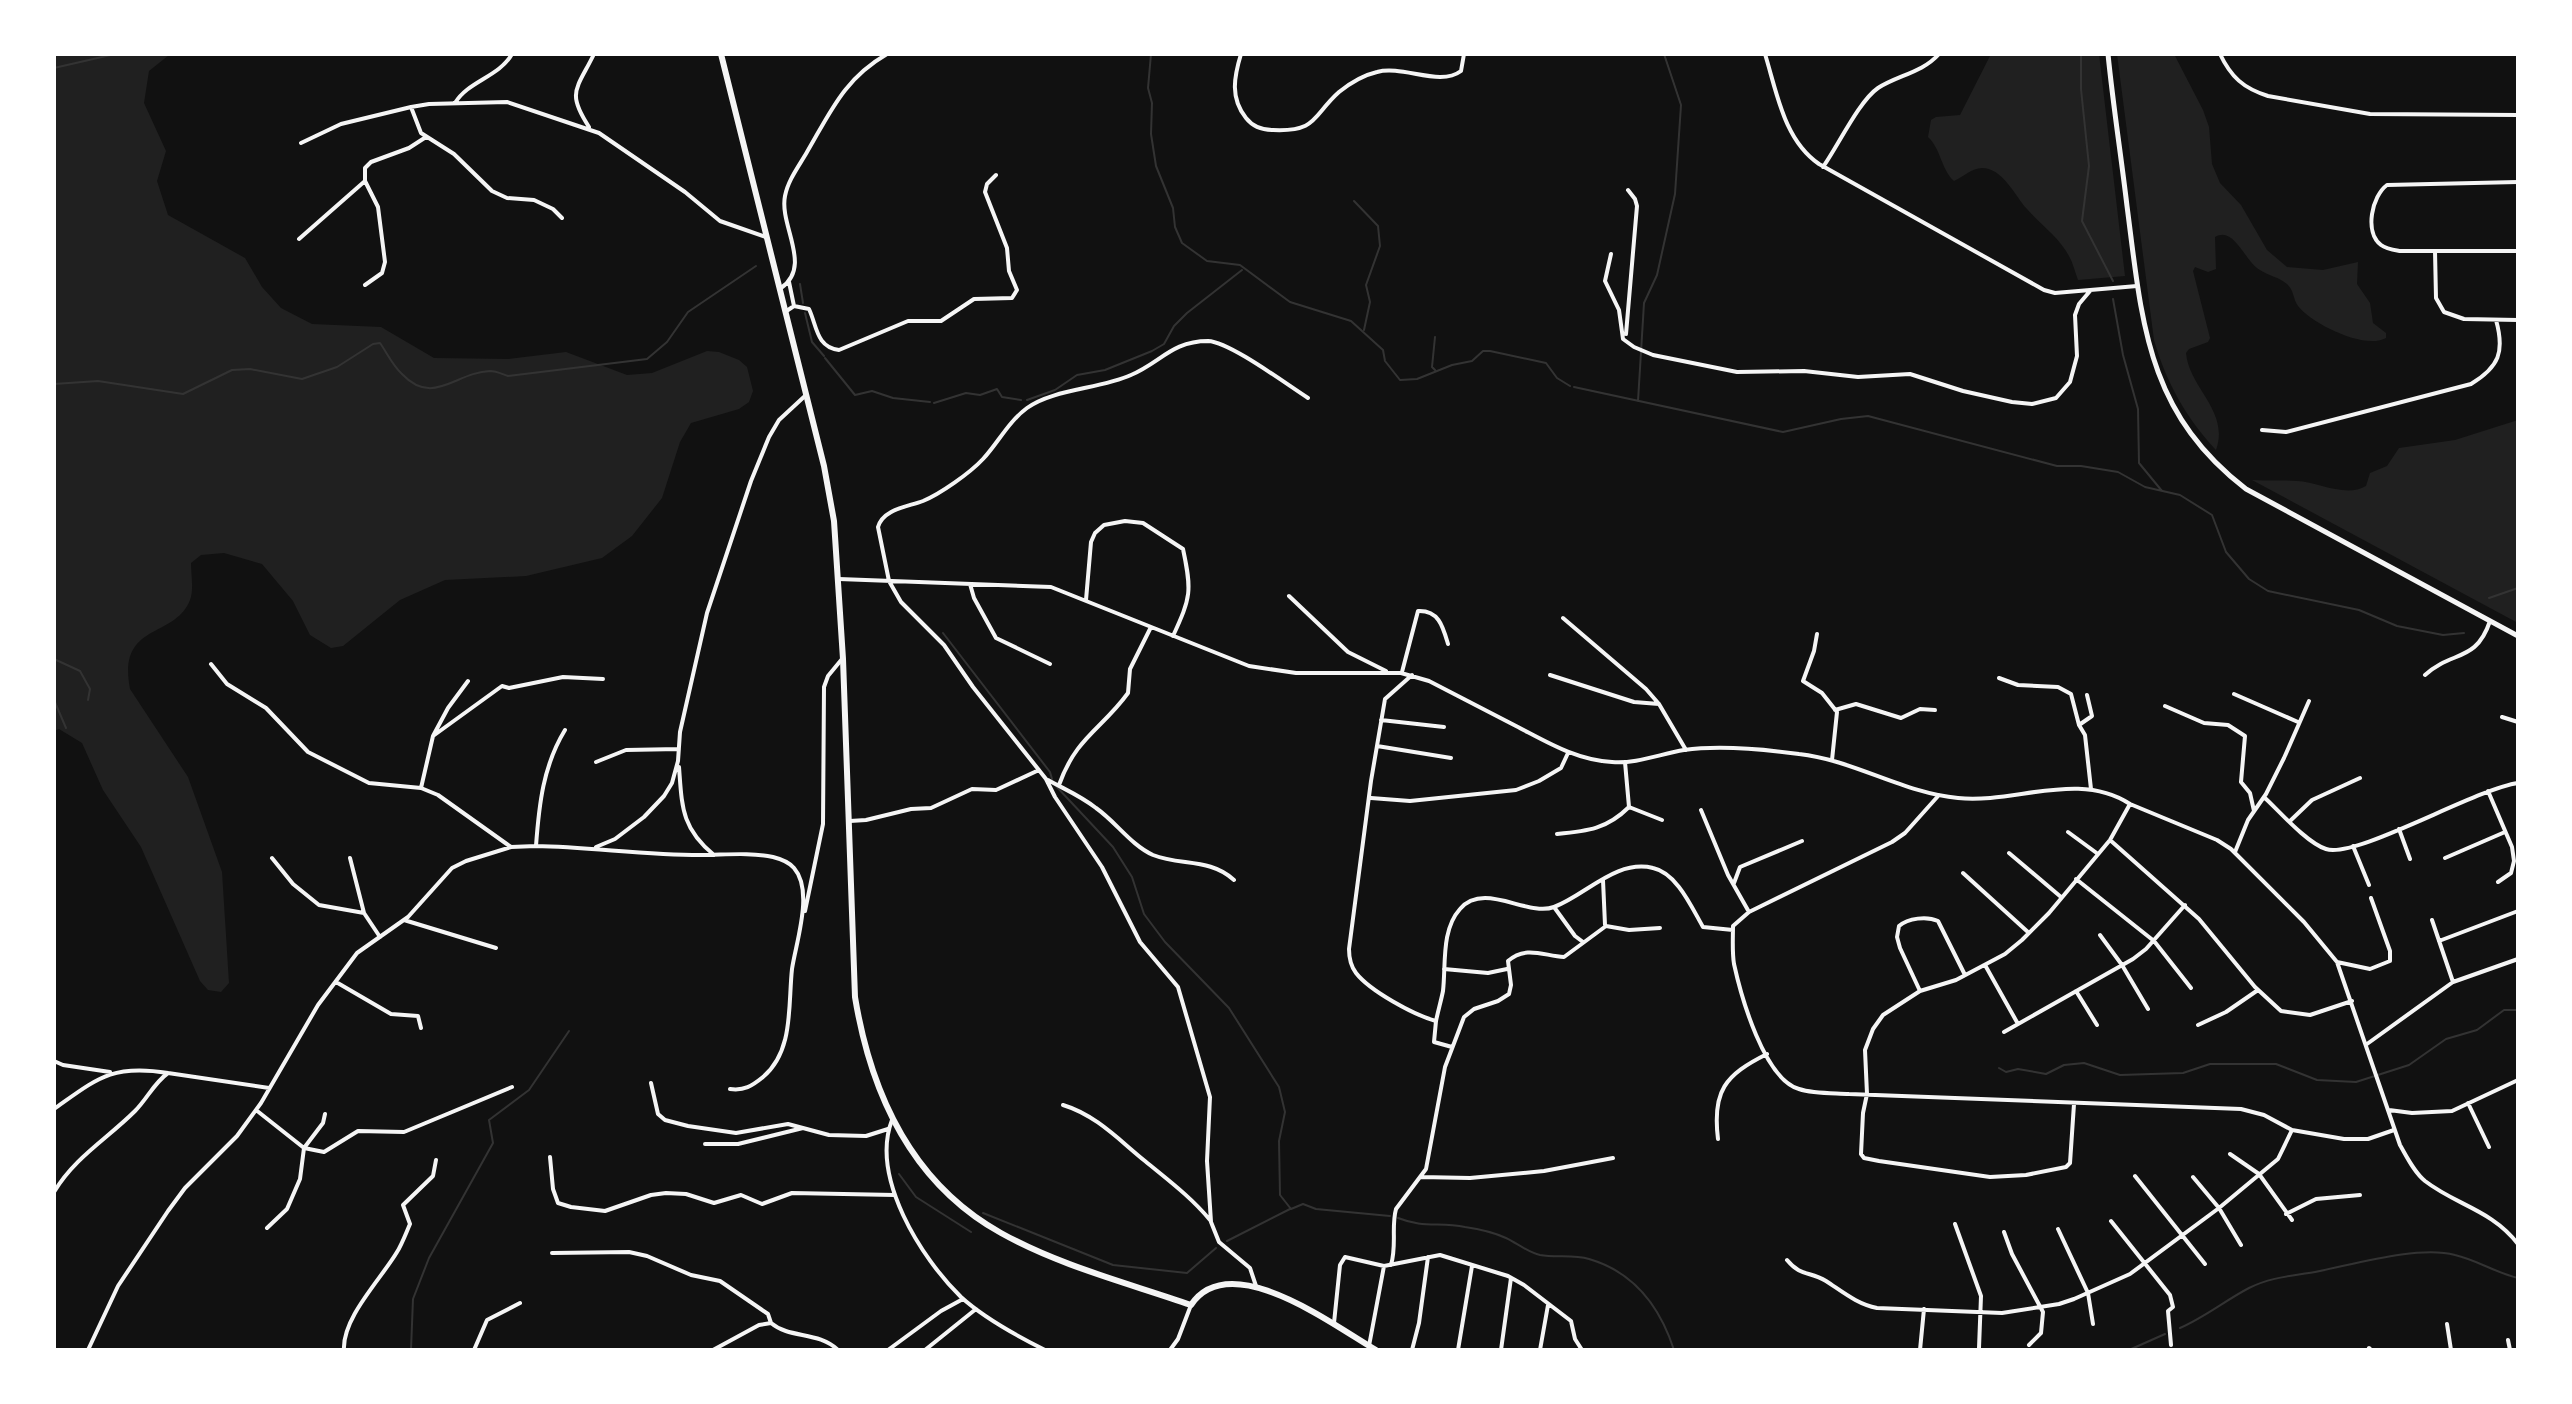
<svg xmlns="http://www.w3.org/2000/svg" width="2572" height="1404" viewBox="0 0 2572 1404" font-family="'DM Sans',sans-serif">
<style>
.green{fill:#202020}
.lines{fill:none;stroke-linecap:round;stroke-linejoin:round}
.stream{stroke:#333;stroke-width:2}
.minor{stroke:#f5f5f5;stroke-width:4}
.tertiary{stroke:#f5f5f5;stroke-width:5}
.secondary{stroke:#f5f5f5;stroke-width:6}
</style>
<rect width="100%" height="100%" fill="#111"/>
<path class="green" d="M54,54H181L169,55L149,71L144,103L166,151L157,181L168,215L245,258L262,287L281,308L312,324L381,327L434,358L508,359L566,352L627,375L652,373L707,351L719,352L739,360L747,367L753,391L749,402L739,409L691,423L680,442L662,498L632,536L602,558L526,576L445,580L400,600L343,646L331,648L310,635L293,601L262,564L224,553L201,555L191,563C191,574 194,590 190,600C175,639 117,622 130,689L188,777L222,872L229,983L221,992L208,990L200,981L141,847L103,790L82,743L59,729L54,731Z
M1991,54H2099L2125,276L2078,280C2075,272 2073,263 2069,256C2059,237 2041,225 2027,209C2015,196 2003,168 1982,168C1972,168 1963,177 1954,181C1941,169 1941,149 1928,137L1931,120L1936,117L1960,115Z
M2117,54H2174L2203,110L2209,127L2212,164L2220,183L2241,205L2267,250L2287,267L2323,270L2358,262L2357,284L2370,303L2373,323L2386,333V338C2365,350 2312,324 2298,306C2293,299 2294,290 2287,284C2279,277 2269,276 2260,270C2245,262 2234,225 2215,237L2216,269L2208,272L2195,267L2193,271L2210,338L2208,342L2189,349L2186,353C2189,388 2230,411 2216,450C2186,418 2166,382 2154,340Z
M2518,420V623L2252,480C2267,481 2282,480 2297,481C2318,482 2346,498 2366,486L2370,473L2387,466L2399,448L2455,440Z"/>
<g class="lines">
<path class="stream" d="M1151,54L1148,88L1152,103L1151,134L1156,166L1173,208L1175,227L1182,243L1207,261L1240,265L1290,302L1351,321L1383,350L1385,361L1400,380L1417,379L1452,365L1472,361L1483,351H1490L1546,363L1557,378L1570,386
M2081,54V89L2089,166L2082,221L2113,281
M54,68L115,54
M1354,201L1378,226L1380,246L1366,285L1370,302L1364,330
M800,284L803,303
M2113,299L2123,355L2138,409L2139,463L2162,491
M805,313L812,342L824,356
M1435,337L1432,367L1435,370
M825,358L855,395L872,391L893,398L930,402
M54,384L98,381L183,394L232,370L250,369L302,379L337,367L373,344L380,343C387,353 393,366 402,374C433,407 456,372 490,371C496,371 502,374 508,376L647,359L667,342L688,312L756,266
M1574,387L1783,432L1841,419L1868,416L2057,466H2081L2118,472L2145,487L2180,495L2212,515L2226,552L2249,579L2268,591L2359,610L2397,626L2443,635L2464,633
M1027,400L1055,390L1077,375L1105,370L1152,351L1164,344L1174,326L1187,313L1242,270
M1638,401L1644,303L1657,275L1675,194L1681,105L1664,54
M934,403L966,393L980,395L997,389L1002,397L1021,400
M2489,598L2518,588
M943,633L1050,772L1052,779
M54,659L80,671L90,689L88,700
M54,700L66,728
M1055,785L1113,847L1132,877L1144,914L1165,942L1229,1008L1279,1087L1285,1112L1279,1141L1280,1195L1291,1209L1303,1204L1316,1209L1390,1216
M1999,1068L2006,1072L2018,1069L2046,1074L2064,1065L2084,1063L2120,1075L2183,1073L2210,1064H2276L2317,1080L2356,1082L2409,1065L2446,1039L2477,1030L2504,1010H2518
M899,1174L916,1197L971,1232
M983,1213L1113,1265L1187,1273L1216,1248
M1398,1218C1423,1228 1439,1222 1465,1227C1479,1229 1493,1232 1506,1238C1517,1243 1527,1252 1540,1255C1556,1258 1573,1254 1589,1259C1634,1272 1660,1307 1674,1350
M1227,1241L1290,1209
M2180,1328C2205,1317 2226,1300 2249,1288C2271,1277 2292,1276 2315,1272C2352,1265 2418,1245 2455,1255C2477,1260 2496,1273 2518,1278
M411,1350L413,1299L429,1258L493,1143L489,1120L529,1090L569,1031
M2129,1350L2165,1334"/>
<path class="minor" d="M1241,54C1234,77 1230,98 1246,118C1253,127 1262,130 1273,130C1318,132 1312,116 1339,92C1349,84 1364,75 1377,72C1403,65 1440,87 1461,71L1464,54
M1765,54C1777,93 1784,140 1819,164L2044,290L2055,293L2137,286
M2220,54C2231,77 2243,88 2268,96L2370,114L2518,115
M455,103C468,81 499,77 512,54
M411,107L421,133L454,154L492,191L507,198L534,200L553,209L562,218
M589,127C566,92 577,89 594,54
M301,143L341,124L411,107L429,104L507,102L599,133L685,192L720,221L766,237
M1823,167C1838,146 1859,101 1878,88C1898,75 1922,73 1939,54
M2518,182L2387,185C2372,196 2364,232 2381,245C2386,249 2394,250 2400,251H2518
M299,239L365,181
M2435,251L2436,298L2444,312L2464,319L2518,320
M1611,254L1605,281L1619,310L1623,339L1634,347L1653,355L1737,372L1804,371L1858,377L1910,374L1963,391L2012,402L2032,404L2056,398L2070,382L2077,356L2075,315L2079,304L2090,291
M789,282L794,306
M365,285L382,273L385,262L378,207L365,181V168L371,162L409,148L426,137
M781,288C813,266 779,226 785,196C788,180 799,166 807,152C831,111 844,79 887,54
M785,312L794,306L809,309C817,326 816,347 839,350L908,321H941L974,299L1012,298L1017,290L1009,271L1007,248L985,192L987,184L996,175
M1626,334L1637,206L1635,199L1628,190
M2262,430L2286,432L2471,384C2499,367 2505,352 2496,320
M839,579L1051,587L1249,666L1296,673H1401L1429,681C1458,696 1487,711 1516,726C1547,742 1576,760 1612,762C1636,764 1660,754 1684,750C1721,745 1762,749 1799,754C1854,760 1903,793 1958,798C2015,804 2078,770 2130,804L2217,840L2231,849L2304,922L2337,962L2400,1145C2407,1157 2414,1172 2425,1181C2456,1205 2492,1210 2518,1244
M970,584L974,598L996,638L1050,664
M1289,596L1348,652L1386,671
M1086,600L1091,542L1095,533L1104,525L1125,521L1143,523L1183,549C1192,591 1191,597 1173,636
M1563,618L1646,689L1659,704L1686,750
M1817,634L1814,651L1803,681L1822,693L1837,712L1832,760
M211,664L227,684L266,708L308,752L369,783L421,788L438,795L511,847
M1402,672L1418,611C1439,610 1443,627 1448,644
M1412,675L1385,699L1371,781L1349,949C1349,958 1350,965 1356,973C1370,991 1414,1015 1436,1021L1434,1042L1452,1047
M1550,675L1634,702L1659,704
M2425,675C2452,650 2476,663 2490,621
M1999,678L2018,685L2058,687L2071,694L2079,725L2085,735L2091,789
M2234,694L2298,722
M2165,706L2204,723L2228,725L2245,736L2241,782L2250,793L2254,811
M1835,710L1856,704L1901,718L1920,709L1935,710
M2502,717L2518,722
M1381,720L1444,727
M2079,725L2092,716L2087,695
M433,736L502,686L509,688L563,677L603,679
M1377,746L1451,758
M596,762L626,750L679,749
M1625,762L1629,807
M679,767C682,806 681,828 714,855
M1048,780C1064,789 1081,796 1096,808C1116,822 1131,845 1153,855C1181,866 1210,858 1234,880
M1059,785C1076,737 1102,729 1128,693L1130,669L1151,627
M421,788L433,736L448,708L468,681
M2488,791L2512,847L2514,861L2511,873L2498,882
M1939,795L1905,833L1892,842L1749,912L1733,926C1733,939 1732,952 1734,964C1741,996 1764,1079 1799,1089C1814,1094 1833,1093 1849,1094L2241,1109L2264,1115L2292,1130L2344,1139H2368L2394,1130
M2264,797C2279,811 2307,843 2326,849C2356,859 2475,789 2518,783
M1371,798L1410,801L1516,790L1539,781L1561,768L1568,753
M1629,807L1662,820
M1701,810L1728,875L1749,912
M850,821L866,820L911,809L931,808L972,789L996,790L1039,770
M2290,821L2312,800L2360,778
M2399,829L2410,859
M2068,832L2098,854
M1557,834C1588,831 1607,829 1629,807
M2110,840L2199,919L2255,987L2281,1011L2310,1015L2352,1001
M536,846C539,805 543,766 565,730
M2353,846L2369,885
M596,847L615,839L644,817L664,796L672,783L678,761L680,732L707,613L751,481L769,437L779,420L806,395
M2235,852L2248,820L2266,794L2284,758L2309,701
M2009,853L2061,897
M272,858L293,884L319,905L364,913
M350,858L364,913L380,937
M2445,858L2505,832
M1963,873L2029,933
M2076,879L2154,941L2191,988
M1603,880L1605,925
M1734,883L1740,867L1802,841
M1554,907L1575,936L1583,942
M805,911L823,824L824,687L828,676L842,659
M404,920L496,948
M2100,935L2122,965L2148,1009
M2439,941L2518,911
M2337,962L2370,969L2390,961V951L2371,898
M1985,965L2018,1024
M1444,969L1488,973L1507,969
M336,982L391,1014L418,1016L421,1028
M2453,982L2518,959
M1920,991L1900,948L1897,937L1899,926C1908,918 1927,916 1938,921L1965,975
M2076,991L2097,1025
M1436,1021C1438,1011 1441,1001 1443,991C1446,965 1441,930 1460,909C1484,881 1527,917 1554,907C1586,895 1616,859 1653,868C1677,873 1692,908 1703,927L1733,930
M2198,1025L2226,1012L2258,990
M2004,1032L2133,959L2146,949L2185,905
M2367,1044L2453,982L2432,920
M54,1061L63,1065L110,1072
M651,1083L658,1114L665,1120L688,1126L736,1133L788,1124L829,1135L866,1136L888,1129
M2468,1103L2489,1147
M2074,1104L2070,1163L2066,1167L2026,1175L1990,1177L1879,1161L1864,1158L1861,1154L1863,1113L1867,1094L1865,1050L1873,1029L1883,1015L1920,991L1956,980L2005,954L2022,940L2049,913L2110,840L2130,804
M1063,1105C1096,1115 1119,1140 1145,1161C1168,1180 1191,1197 1210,1220
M54,1109C98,1078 112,1064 168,1073
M256,1110L304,1148L324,1152L358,1131L404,1132L512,1087
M2389,1110L2412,1113L2452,1111L2518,1080
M892,1120C870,1177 921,1258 961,1297C984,1318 1017,1336 1045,1350
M1718,1139C1712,1091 1725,1075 1767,1054
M705,1144H738L803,1128
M2230,1154L2259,1174L2292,1220
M550,1157L553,1189L558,1203L571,1207L605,1211L651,1195L666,1193L686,1194L714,1203L741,1195L762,1204L792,1193L895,1195
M2135,1176L2205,1264
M1421,1177L1470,1178L1544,1171L1613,1158
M2193,1177L2219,1208L2241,1245
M54,1192C75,1157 107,1139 135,1111C147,1099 154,1083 168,1073L269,1088
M2286,1214L2316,1199L2360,1195
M2111,1221L2170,1295L2173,1307L2168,1311L2171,1345
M1955,1224L1981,1296L1979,1348
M267,1228L287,1209L300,1179L304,1148L323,1123L325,1114
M2058,1229L2088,1293L2093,1324
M2004,1232L2012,1254L2043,1312L2041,1333L2029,1345
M552,1253L629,1252L647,1256L691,1275L720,1281L768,1314L771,1323
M1787,1260C1801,1277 1810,1271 1826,1281C1843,1292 1857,1304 1877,1308L2002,1313L2059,1304L2074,1299L2130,1274L2219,1208L2278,1159L2292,1130
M1391,1265C1397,1245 1391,1227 1396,1209L1426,1169L1445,1067L1464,1017L1474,1009L1498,1001L1509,994L1511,985L1508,961C1526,945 1544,956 1564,957L1606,926L1629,930L1660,928
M1256,1286L1250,1268L1219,1242L1211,1222L1207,1161L1210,1097L1178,987L1140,942L1102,867L1055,797L1046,779L973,687L944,645L901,602L889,581L878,527C883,509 907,507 923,501C940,494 970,473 983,459C998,443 1008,422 1027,408C1053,389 1100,389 1131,375C1160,363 1172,341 1208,341C1230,342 1286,384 1308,398
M1334,1323L1340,1265L1345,1257L1384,1266L1440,1255L1508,1276L1524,1285L1571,1321L1575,1339L1582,1350
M2447,1324L2451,1350
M2508,1340L2510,1350
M1369,1346L1384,1266
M2369,1348L2371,1350
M88,1350L118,1286L168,1211L185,1188L237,1136L261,1103L318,1005L357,953L408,917L452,868L466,861L511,847L536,846C590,847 645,855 700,855C724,855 749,852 773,857C781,859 789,862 794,868C814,891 796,942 792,969C788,1005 794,1051 763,1077C752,1086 744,1091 730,1089
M344,1350C342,1318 381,1279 397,1252C402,1244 406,1233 410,1224L403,1205L433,1176L436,1160
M474,1350L487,1320L520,1303
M713,1350L759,1325L771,1323C790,1339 818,1331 838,1350
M888,1350L941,1311L963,1299
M925,1350L976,1309
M1170,1350L1178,1339L1191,1305
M1412,1350L1419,1323L1428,1257
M1458,1350L1472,1266
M1501,1350L1511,1278
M1540,1350L1548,1305
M1920,1350L1924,1309"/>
<path class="tertiary" d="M2108,54C2113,105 2121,155 2127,206C2142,321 2146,412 2246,489L2518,636"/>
<path class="secondary" d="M721,54L824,466L834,521L843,659L855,997C871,1094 911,1183 1001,1233C1060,1266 1128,1283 1191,1305C1230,1247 1333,1325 1376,1350"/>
</g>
<rect width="2572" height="1404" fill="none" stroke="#ffffff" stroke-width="112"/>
</svg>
